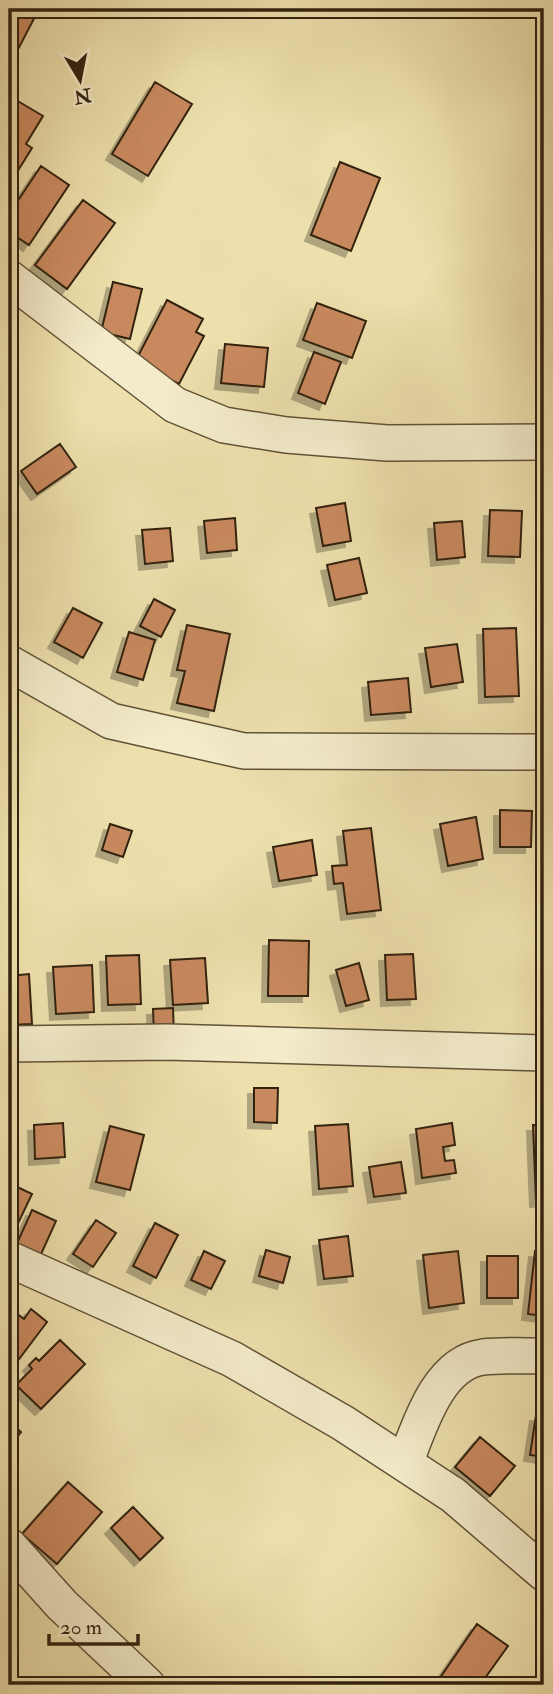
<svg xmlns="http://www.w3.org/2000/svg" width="553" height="1694" viewBox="0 0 553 1694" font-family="'IM FELL Double Pica',serif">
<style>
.building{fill:#c9895f;stroke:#322210;stroke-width:2;filter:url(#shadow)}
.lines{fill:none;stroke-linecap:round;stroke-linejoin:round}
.minor-casing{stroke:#615237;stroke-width:38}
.minor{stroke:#f3ebc9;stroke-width:35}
</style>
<defs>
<filter id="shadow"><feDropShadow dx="-6" dy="6" stdDeviation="0" flood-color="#0004"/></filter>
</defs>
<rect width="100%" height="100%" fill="#ede0ac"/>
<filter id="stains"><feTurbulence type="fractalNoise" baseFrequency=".00286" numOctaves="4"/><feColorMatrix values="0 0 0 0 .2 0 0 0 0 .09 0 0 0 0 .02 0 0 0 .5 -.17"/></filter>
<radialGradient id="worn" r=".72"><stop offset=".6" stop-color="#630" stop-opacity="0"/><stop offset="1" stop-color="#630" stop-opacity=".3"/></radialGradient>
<path class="building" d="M9,9H39L14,57L9,55Z
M155,82L192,104L148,176L112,154Z
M11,97L43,116L26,144L32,148L14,177L9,174V101Z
M340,162L380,178L351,251L311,235Z
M41,166L69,185L29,245L9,232V214Z
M83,200L115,223L67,289L35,265Z
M113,282L142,289L130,339L101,332Z
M167,300L203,319L196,332L204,336L179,384L135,362Z
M317,303L366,321L352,358L303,340Z
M225,344L268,348L264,387L221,383Z
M314,352L341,362L325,404L298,393Z
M60,444L76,467L37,494L21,471Z
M345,503L351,541L323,546L316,508Z
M490,510L522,511L520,557L488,556Z
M235,518L237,550L207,553L204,521Z
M462,521L465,557L437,560L434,523Z
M170,528L173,561L145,564L142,530Z
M359,558L367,593L335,600L327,565Z
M154,599L175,610L161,637L140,626Z
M73,608L102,623L83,658L54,642Z
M187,625L230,634L214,711L177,703L185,671L177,670Z
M516,628L519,696L485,697L483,629Z
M129,632L155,640L143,680L117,672Z
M457,644L463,682L431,687L425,648Z
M408,678L411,712L371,715L368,682Z
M500,810L532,811L531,847H500Z
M476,817L483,859L448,866L440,824Z
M110,824L132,831L123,857L102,850Z
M371,828L381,910L347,914L343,883L334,884L332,866L347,865L343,831Z
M9,837L18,843L9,855Z
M312,840L317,875L279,881L273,847Z
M269,940L309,941L308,996H268Z
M413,954L416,999L387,1000L385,955Z
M139,955L141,1004L108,1005L106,956Z
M205,958L208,1003L173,1005L170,960Z
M359,963L369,1000L346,1006L336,970Z
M92,965L94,1012L56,1014L53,967Z
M29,974L32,1024L9,1025V976Z
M173,1008L174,1034H154L153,1009Z
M254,1088H278L277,1123L254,1122Z
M63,1123L65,1157L35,1159L34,1125Z
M452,1123L455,1145L443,1147L445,1161L454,1160L456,1173L422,1178L416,1129Z
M348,1124L353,1186L319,1189L315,1126Z
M533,1125H544V1200L536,1201Z
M110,1126L144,1135L130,1190L96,1182Z
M401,1162L406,1193L374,1197L369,1167Z
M9,1183L32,1194L12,1236L9,1234Z
M32,1210L56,1221L38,1261L14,1250Z
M96,1220L116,1233L93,1267L73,1254Z
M155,1223L178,1235L156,1278L133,1266Z
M348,1236L353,1276L324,1279L319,1240Z
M266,1250L290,1257L283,1283L259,1276Z
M204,1251L225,1261L211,1289L191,1280Z
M458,1251L464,1303L429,1308L423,1255Z
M535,1251L544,1252V1316L528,1314Z
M487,1256H518V1298H487Z
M31,1309L47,1322L10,1371L9,1314L12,1310L24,1319Z
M60,1340L85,1364L41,1409L16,1385L32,1369L29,1365L36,1358L39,1361Z
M536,1415L544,1416V1457L530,1455Z
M9,1421L21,1432L9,1447Z
M480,1437L515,1466L490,1496L455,1467Z
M68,1482L102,1512L57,1564L22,1534Z
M133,1507L163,1538L140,1560L111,1528Z
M477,1624L508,1646L480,1685H435Z"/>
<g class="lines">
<defs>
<path id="minor" d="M9,278L175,405L224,425L286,435L387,443L544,442
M9,663L111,721L244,751L544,752
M9,1044L167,1042L544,1053
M9,1259L232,1359L343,1423L453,1495L544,1573
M405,1463C419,1428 437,1363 483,1357C503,1355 524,1356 544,1356
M9,1546L62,1605L147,1685"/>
</defs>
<use href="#minor" class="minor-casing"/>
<use href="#minor" class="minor"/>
</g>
<rect width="553" height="1694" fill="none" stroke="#ede0ac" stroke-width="35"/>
<rect x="10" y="10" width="532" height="1673" fill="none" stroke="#322210" stroke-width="3.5"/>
<rect x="18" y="18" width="518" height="1659" fill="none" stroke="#322210" stroke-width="2"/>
<g transform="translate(80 80) rotate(170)" stroke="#f3ebc9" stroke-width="5" paint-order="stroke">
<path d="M0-5L12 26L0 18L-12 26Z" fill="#322210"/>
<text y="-10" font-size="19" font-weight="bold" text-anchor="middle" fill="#322210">N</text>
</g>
<path d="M49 1634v10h89v-10" fill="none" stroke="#322210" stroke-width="3.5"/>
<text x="60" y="1634" font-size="21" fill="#322210" stroke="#f3ebc9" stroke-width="5" paint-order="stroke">20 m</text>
<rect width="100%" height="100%" filter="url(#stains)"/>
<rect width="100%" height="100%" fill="url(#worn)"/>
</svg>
